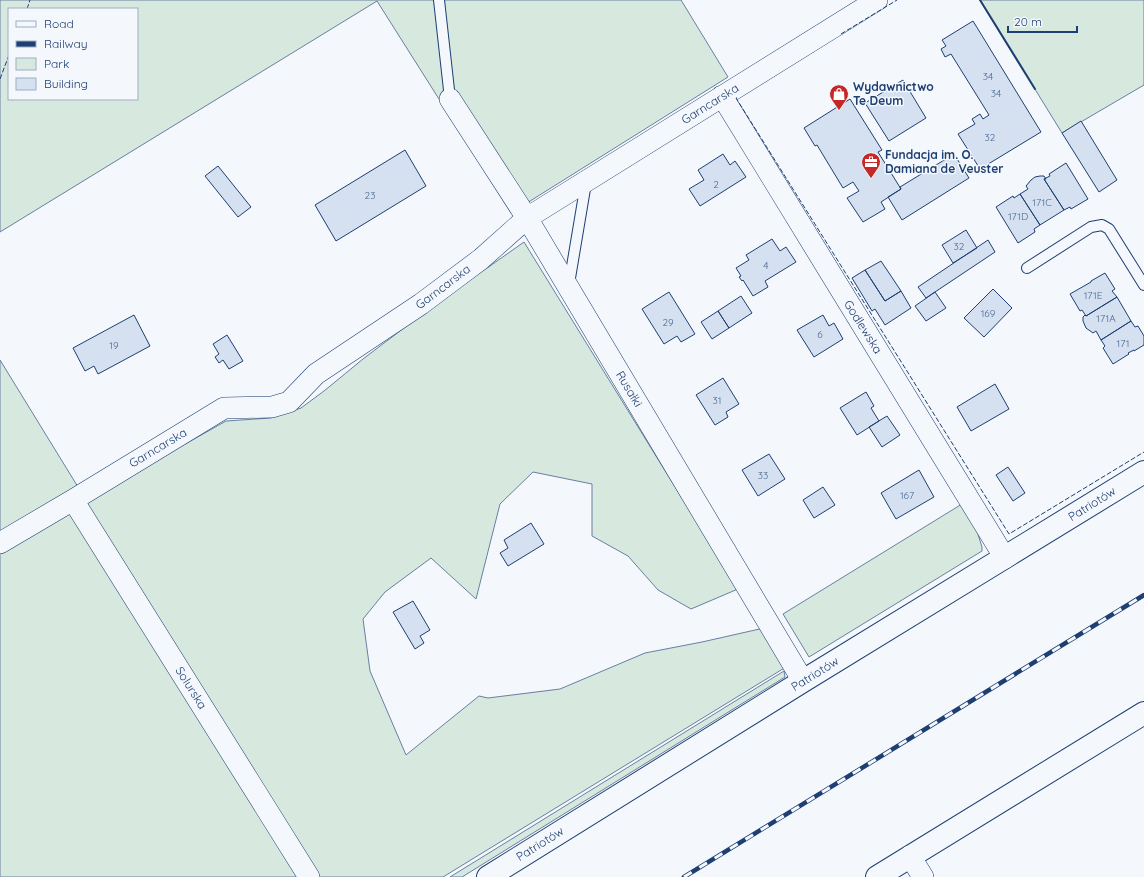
<svg xmlns="http://www.w3.org/2000/svg" width="1144" height="877" viewBox="0 0 1144 877" font-family="Quicksand,sans-serif">
<style>
.green{fill:#d7e8df;stroke:#687fa3;fill-rule:evenodd}
.building{fill:#d5e0f0;stroke:#1d3f73}
.lines{fill:none;stroke-linecap:round;stroke-linejoin:round}
.service-casing{stroke:#1d3f73;stroke-width:12}
.minor-casing{stroke:#1d3f73;stroke-width:22}
.secondary-casing{stroke:#1d3f73;stroke-width:24}
.service{stroke:#f4f7fb;stroke-width:10}
.minor{stroke:#f4f7fb;stroke-width:21}
.secondary{stroke:#f4f7fb;stroke-width:22}
.rail-casing{stroke:#1d3f73;stroke-width:4.5}
.rail{stroke:#f4f7fb;stroke-width:3;stroke-dasharray:9;stroke-linecap:butt}
.fence{stroke:#1d3f73;stroke-width:1;stroke-dasharray:5 2;stroke-linecap:butt}
.wall{stroke:#1d3f73;stroke-width:2}
.labels{text-anchor:middle;stroke-width:3;stroke-linejoin:round;paint-order:stroke}
.number-label{font-size:10px;fill:#4b6792}
.poi-label{font-size:12px;font-weight:bold;fill:#1d3f73;stroke:#f4f7fb;text-anchor:start}
.street-label{font-size:12px;fill:#1d3f73;stroke:#f4f7fb}
</style>
<rect width="100%" height="100%" fill="#f4f7fb"/>
<path class="green" d="M0,0H681L728,77L511,213L377,1L0,232ZM9,9H137V99H9Z
M980,0H1144V85L1062,133Z
M524,242L738,589L691,609L658,590L628,556L592,536V484L533,472L500,504L476,599L431,558L385,592L363,619L370,671L406,755L479,696L488,698L560,689L645,653L702,642L764,628L786,667L443,877H0V360L86,500L226,421L271,418L301,408L324,391L363,359L429,309Z
M962,504L975,525L982,547V551L809,657L783,614Z
M784,671L785,677L462,877H450Z"/>
<path class="building" d="M973,21L1041,132L980,169L958,134L975,124L972,119L980,114L983,119L989,115L951,54L945,57L941,49L946,46L942,40Z
M903,80L926,118L889,141L865,103Z
M850,99L882,150L878,152L901,189L881,202L885,209L863,222L847,198L859,191L853,182L843,188L817,145L815,146L804,128Z
M1081,121L1117,180L1099,192L1062,133Z
M405,150L426,186L336,241L315,205Z
M723,154L730,165L735,161L746,177L700,206L689,189L704,180L698,170Z
M954,154L969,178L902,220L888,197L901,189L900,187Z
M1066,163L1088,199L1071,209L1070,207L1064,210L1044,179L1050,176L1049,174Z
M218,166L251,207L238,217L205,176Z
M1040,176H1044L1046,179H1044L1064,210L1040,225L1020,194L1028,189L1026,186L1031,180L1035,177Z
M1020,194L1040,225L1034,229L1035,232L1018,243L996,207L1013,196L1014,198Z
M966,230L977,248L953,263L942,245Z
M772,239L780,251L786,247L796,262L765,281L768,287L753,296L743,280L742,281L739,277L741,276L736,268L749,260L746,255Z
M988,240L995,252L926,298L918,287Z
M881,261L901,291L885,301L865,270Z
M865,270L885,301L901,291L911,308L885,325L875,309L872,311L852,278Z
M1105,273L1115,289L1112,291L1117,297L1086,316L1082,310L1080,311L1070,294L1091,282V281Z
M993,289L1012,308L984,337L964,318Z
M669,292L695,334L681,342L677,336L664,344L642,309Z
M935,292L946,308L926,321L915,306Z
M741,296L752,313L729,328L718,311Z
M1117,297L1131,321L1101,340L1096,331L1093,333L1086,328L1083,321V317L1085,315L1086,316Z
M718,311L729,328L712,339L701,322Z
M134,315L150,346L98,374L94,366L85,371L73,348Z
M823,315L829,326L834,323L843,339L814,357L797,330Z
M1131,321L1135,327L1138,326L1144,336V345L1134,351V350L1128,353L1129,354L1113,364L1103,348L1105,346L1101,340Z
M227,335L243,361L229,369L223,360L219,363L215,357L219,354L213,344Z
M723,378L739,404L726,412L728,417L715,425L696,395Z
M995,384L1009,409L971,431L957,407Z
M866,392L874,406L871,408L879,421L857,435L840,408Z
M887,416L900,435L882,447L869,427Z
M769,454L785,479L758,496L742,470Z
M1008,467L1025,493L1013,501L996,475Z
M919,470L934,497L896,519L881,493Z
M823,487L835,505L814,518L803,500Z
M531,523L544,544L508,566L500,553L508,548L504,540Z
M413,601L430,630L420,636L424,643L415,649L393,612Z"/>
<g class="lines">
<defs>
<path id="service" d="M439,0L450,99
M1027,268L1091,227L1102,225L1109,229L1144,285
M569,284L586,183"/>
<path id="minor" d="M722,96L1005,558
M450,99L527,218L803,681
M73,500L309,877
M0,543L73,500L224,408L272,407L289,402L316,374L421,304L481,259L527,218L877,0
M910,856L923,877"/>
<path id="secondary" d="M488,877L803,681L1144,472
M877,877L1144,713"/>
</defs>
<use href="#service" class="service-casing"/>
<use href="#minor" class="minor-casing"/>
<use href="#secondary" class="secondary-casing"/>
<use href="#service" class="service"/>
<use href="#minor" class="minor"/>
<use href="#secondary" class="secondary"/>
<defs>
<path id="rail" d="M684,877L1144,595"/>
</defs>
<use href="#rail" class="rail-casing"/>
<use href="#rail" class="rail"/>
<path class="fence" d="M27,9L30,0
M841,34L897,0
M0,79L9,55
M737,98H736L1009,534L1144,452"/>
<path class="wall" d="M980,0L1035,89"/>
</g>
<defs>
<symbol id="shop-pin" viewBox="-11 -11 22 30"><path d="M0 17L-7.5 6A9.5 9.5 0 1 1 7.5 6Z" fill="#c62828" stroke="#f4f7fb"/><path d="M-5-2.5h2.3a2.7 3.5 0 0 1 5.4 0H5L5.5 6h-11ZM-1.5-2.5h3a1.5 2.3 0 0 0-3 0Z" fill="#fff"/></symbol>
<symbol id="office-pin" viewBox="-11 -11 22 30"><path d="M0 17L-7.5 6A9.5 9.5 0 1 1 7.5 6Z" fill="#c62828" stroke="#f4f7fb"/><path d="M-6-3h4V-5.5h4V-3h4V5H-6ZM-1-4.5V-3h2v-1.5ZM-6 0V1H6V0Z" fill="#fff"/></symbol>
</defs>
<g fill-rule="evenodd">
<use href="#shop-pin" x="828" y="83" width="22" height="30"/>
<use href="#office-pin" x="860" y="151" width="22" height="30"/>
</g>
<g class="labels">
<g class="number-label">
<text x="988" y="80">34</text>
<text x="996" y="97">34</text>
<text x="990" y="141">32</text>
<text x="716" y="188">2</text>
<text x="370" y="199">23</text>
<text x="1042" y="206">171C</text>
<text x="1018" y="220">171D</text>
<text x="959" y="250">32</text>
<text x="766" y="269">4</text>
<text x="1093" y="299">171E</text>
<text x="988" y="317">169</text>
<text x="1106" y="322">171A</text>
<text x="668" y="326">29</text>
<text x="820" y="338">6</text>
<text x="1123" y="347">171</text>
<text x="114" y="349">19</text>
<text x="717" y="404">31</text>
<text x="763" y="479">33</text>
<text x="907" y="499">167</text>
</g>
<g class="poi-label">
<text x="853" y="91">Wydawnictwo<tspan x="853" dy="14">Te Deum</tspan></text>
<text x="885" y="159">Fundacja im. O.<tspan x="885" dy="14">Damiana de Veuster</tspan></text>
</g>
<g class="street-label">
<text transform="translate(710 104) rotate(-32)" y="4">Garncarska</text>
<text transform="translate(443 287) rotate(-37)" y="4">Garncarska</text>
<text transform="translate(863 327) rotate(58)" y="4">Godlewska</text>
<text transform="translate(629 389) rotate(59)" y="4">Rusałki</text>
<text transform="translate(158 448) rotate(-31)" y="4">Garncarska</text>
<text transform="translate(1092 504) rotate(-32)" y="4">Patriotów</text>
<text transform="translate(815 674) rotate(-32)" y="4">Patriotów</text>
<text transform="translate(191 688) rotate(58)" y="4">Solurska</text>
<text transform="translate(540 844) rotate(-32)" y="4">Patriotów</text>
</g>
</g>
<rect x="8" y="8" width="130" height="92" fill="#f4f7fb" stroke="#9eadc5"/>
<rect x="16" y="21" width="20" height="6" fill="#f4f7fb" stroke="#9eadc5"/>
<text x="44" y="28" font-size="12" fill="#1d3f73">Road</text>
<rect x="16" y="41" width="20" height="6" fill="#1d3f73" stroke="#9eadc5"/>
<text x="44" y="48" font-size="12" fill="#1d3f73">Railway</text>
<rect x="16" y="58" width="20" height="12" fill="#d7e8df" stroke="#9eadc5"/>
<text x="44" y="68" font-size="12" fill="#1d3f73">Park</text>
<rect x="16" y="78" width="20" height="12" fill="#d5e0f0" stroke="#9eadc5"/>
<text x="44" y="88" font-size="12" fill="#1d3f73">Building</text>
<path d="M1008 26v6h69v-6" fill="none" stroke="#1d3f73" stroke-width="2"/>
<text x="1014" y="26" font-size="12" fill="#1d3f73" stroke="#f4f7fb" stroke-width="3" paint-order="stroke">20 m</text>
</svg>
